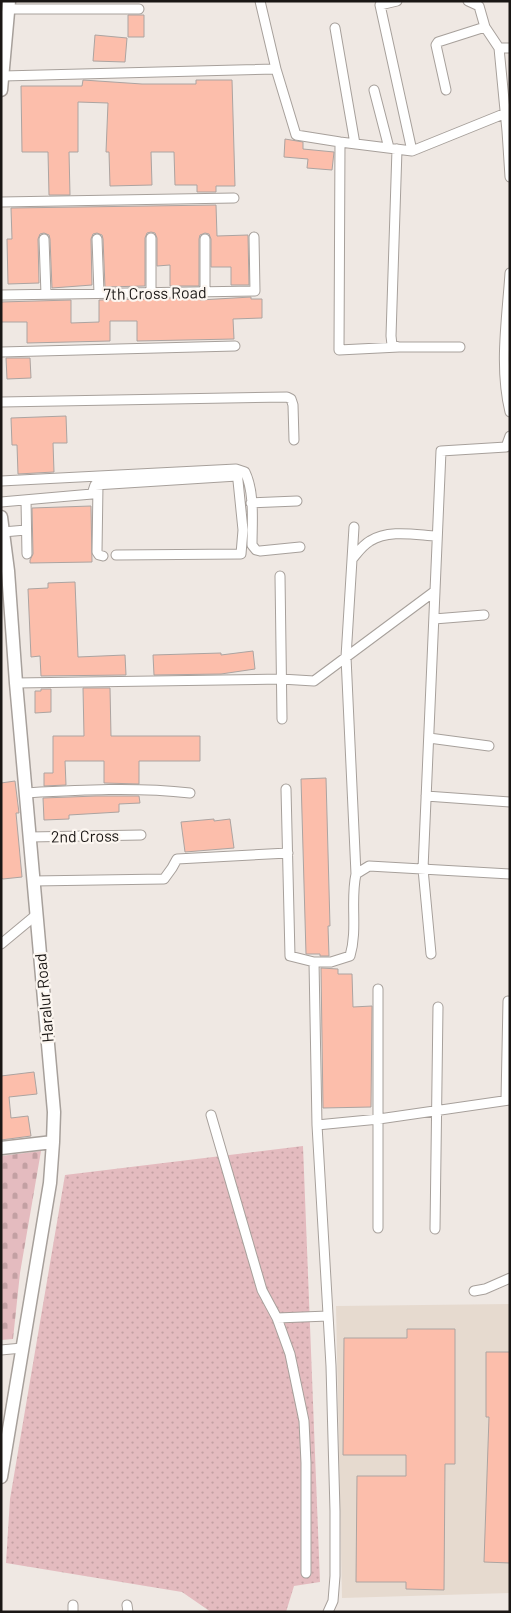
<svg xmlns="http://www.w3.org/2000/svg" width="511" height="1613" viewBox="0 0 511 1613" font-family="Barlow,sans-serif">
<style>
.built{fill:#e6dacf}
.grass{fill:url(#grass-dots)}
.cemetery{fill:url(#cemetery-stones)}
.building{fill:#fcbeab;stroke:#aca4a1}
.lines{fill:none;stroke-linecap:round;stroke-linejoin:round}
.street-casing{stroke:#a7a09b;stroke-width:11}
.secondary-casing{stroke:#a7a09b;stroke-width:15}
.street{stroke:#fff;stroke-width:9}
.secondary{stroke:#fff;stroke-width:12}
.labels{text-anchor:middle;stroke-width:4.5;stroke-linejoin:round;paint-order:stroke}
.street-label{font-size:16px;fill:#1a1715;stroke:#fcf6f0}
</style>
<defs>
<pattern id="grass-dots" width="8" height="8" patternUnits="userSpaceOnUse" patternTransform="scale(1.25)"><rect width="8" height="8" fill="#e4bbbf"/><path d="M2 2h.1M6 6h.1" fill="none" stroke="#c3a0a3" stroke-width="1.8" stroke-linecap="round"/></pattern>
<pattern id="cemetery-stones" width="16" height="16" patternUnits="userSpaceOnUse" patternTransform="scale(1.25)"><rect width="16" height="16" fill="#e4bbbf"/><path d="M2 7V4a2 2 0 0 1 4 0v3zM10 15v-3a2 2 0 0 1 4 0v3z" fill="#c3a0a3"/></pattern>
</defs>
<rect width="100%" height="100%" fill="#efe8e3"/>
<path class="built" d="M510,1304V1593L342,1598L336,1306Z"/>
<path class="grass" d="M303,1146L320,1582L294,1586L286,1612H211L182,1592L6,1563L10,1499L65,1175Z"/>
<path class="cemetery" d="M41,1151L20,1273L13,1339L1,1340V1156Z"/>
<path class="building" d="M128,15H144V37H128Z
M95,35L127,38L125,62L93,61Z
M83,80L142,84H196V80H232L235,186H216V192H197V185H175L174,152H151L152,185L110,186L109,152H106L108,103L78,102V152H69L70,195H49L48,152H22L21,86H82Z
M285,139L303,142V149L334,152L332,170L307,168L308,159L284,157Z
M216,205L217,236L248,235L249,285H231V267H211V239L209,234L205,233L200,235L199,239V286H170V265L157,266V238L155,233L151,232L147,233L145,238V286L105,287L103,239L102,235L97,233L93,234L91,239L92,285L52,288L50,239L49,235L44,233L40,234L38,239L39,283L8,284L7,239H12L11,208Z
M251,297V299H262V318L233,319L234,339L137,341V321H110V341L27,343V322H1V302L71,300V323L99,322V300L200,298V300Z
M6,358H30L31,378L7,379Z
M66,416L67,443H53L54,472L18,474L17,445H12L11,418Z
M91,506L92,562L30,563V560L33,554L32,508Z
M75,582L78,657L125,655L126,675L41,676L40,656L31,657L28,589L48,588V583Z
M253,651L255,669L221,674L154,675L153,655L221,653V655Z
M83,688H110L111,736H200V761H139V784L104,783V761H65L66,785L44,786V773H53V736H84Z
M41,689H51V712L35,713V691H41Z
M326,778L330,926H328L329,956H320V954H306L301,779Z
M15,781L19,813H16L22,877L3,879L1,878V783Z
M96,796H139L140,803L119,804V812L69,815V819L44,820L43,798Z
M214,819V821L230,819L234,848L185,852L181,822Z
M321,968L338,969V974H352L353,1007L372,1006L371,1107L323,1108Z
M34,1072L37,1094L9,1097L11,1118L28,1116L31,1136L1,1140V1076Z
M407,1329H455V1464H445L444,1590L406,1589V1582H356L357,1476H406V1455H343L344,1338H407Z
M486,1352H510V1563L484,1562L489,1417H486Z"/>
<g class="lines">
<defs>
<path id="street" d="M260,1L276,69
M397,1L380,5L412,151
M468,1L479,6L485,27L499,48L507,131L510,177
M8,9H139
M335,28L355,144
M499,48H510
M3,76L276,69L296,135L340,142L412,151L506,113
M374,90L389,148
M446,90L436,45L438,42L485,27
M340,142L339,350L399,347
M397,149L391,336L392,345L399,347H460
M1,202L234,198
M151,238V293
M44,239L46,294
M97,239L99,293
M205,239V292
M510,273C507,319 499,367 510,412
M1,295L255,291L254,237
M1,352L235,346
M1,402L287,397L291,399L293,405L294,440
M1,481L236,469L245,472C255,493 252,522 252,545L256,550L260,551L300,547
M98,485L97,552L99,555L103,556
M26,500L27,554
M1,502L92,494L95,485L237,476
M251,503L297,501
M354,527L346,657L356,874
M3,532L26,530
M116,555L241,554L243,530L237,471
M353,558C358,552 363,545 370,541C389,529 416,535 437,536
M280,576L282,719
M434,619L484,615
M16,683L281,679L314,681L435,591L441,451L506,447L510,436
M429,738L489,746
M286,789L290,956L314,962
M25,793C81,790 135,787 190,793
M426,796L510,802
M29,837L141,835
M33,881L164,879L172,868L177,859L288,853
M1,944L36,915
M431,954L423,869L435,591
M378,989V1228
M506,1100L508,1001
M211,1115L262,1290L277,1318L290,1354L304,1421L306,1463V1573
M317,1125L379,1119L510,1100
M435,1229L438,1007
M474,1291L485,1289L510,1278
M277,1318L328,1316
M1,1350L22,1348
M73,1605V1612
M127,1605L128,1612
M328,1612L333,1601L335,1576V1511L331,1366L317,1125L314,962H331L350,956C358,929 350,901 356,874L369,866L510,874"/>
<path id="secondary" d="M1,90L9,1
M1,517L8,571L16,683L54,1112L53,1142L50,1183L1,1477
M1,1148L53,1142"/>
</defs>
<use href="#street" class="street-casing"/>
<use href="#secondary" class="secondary-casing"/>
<use href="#street" class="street"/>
<use href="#secondary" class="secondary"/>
</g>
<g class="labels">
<g class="street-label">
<text transform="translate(155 293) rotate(-1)" y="6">7th Cross Road</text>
<text transform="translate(85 836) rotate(-1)" y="6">2nd Cross</text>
<text transform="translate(44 998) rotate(-95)" y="6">Haralur Road</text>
</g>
</g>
<rect width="511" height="1613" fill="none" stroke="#1a1715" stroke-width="5"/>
</svg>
